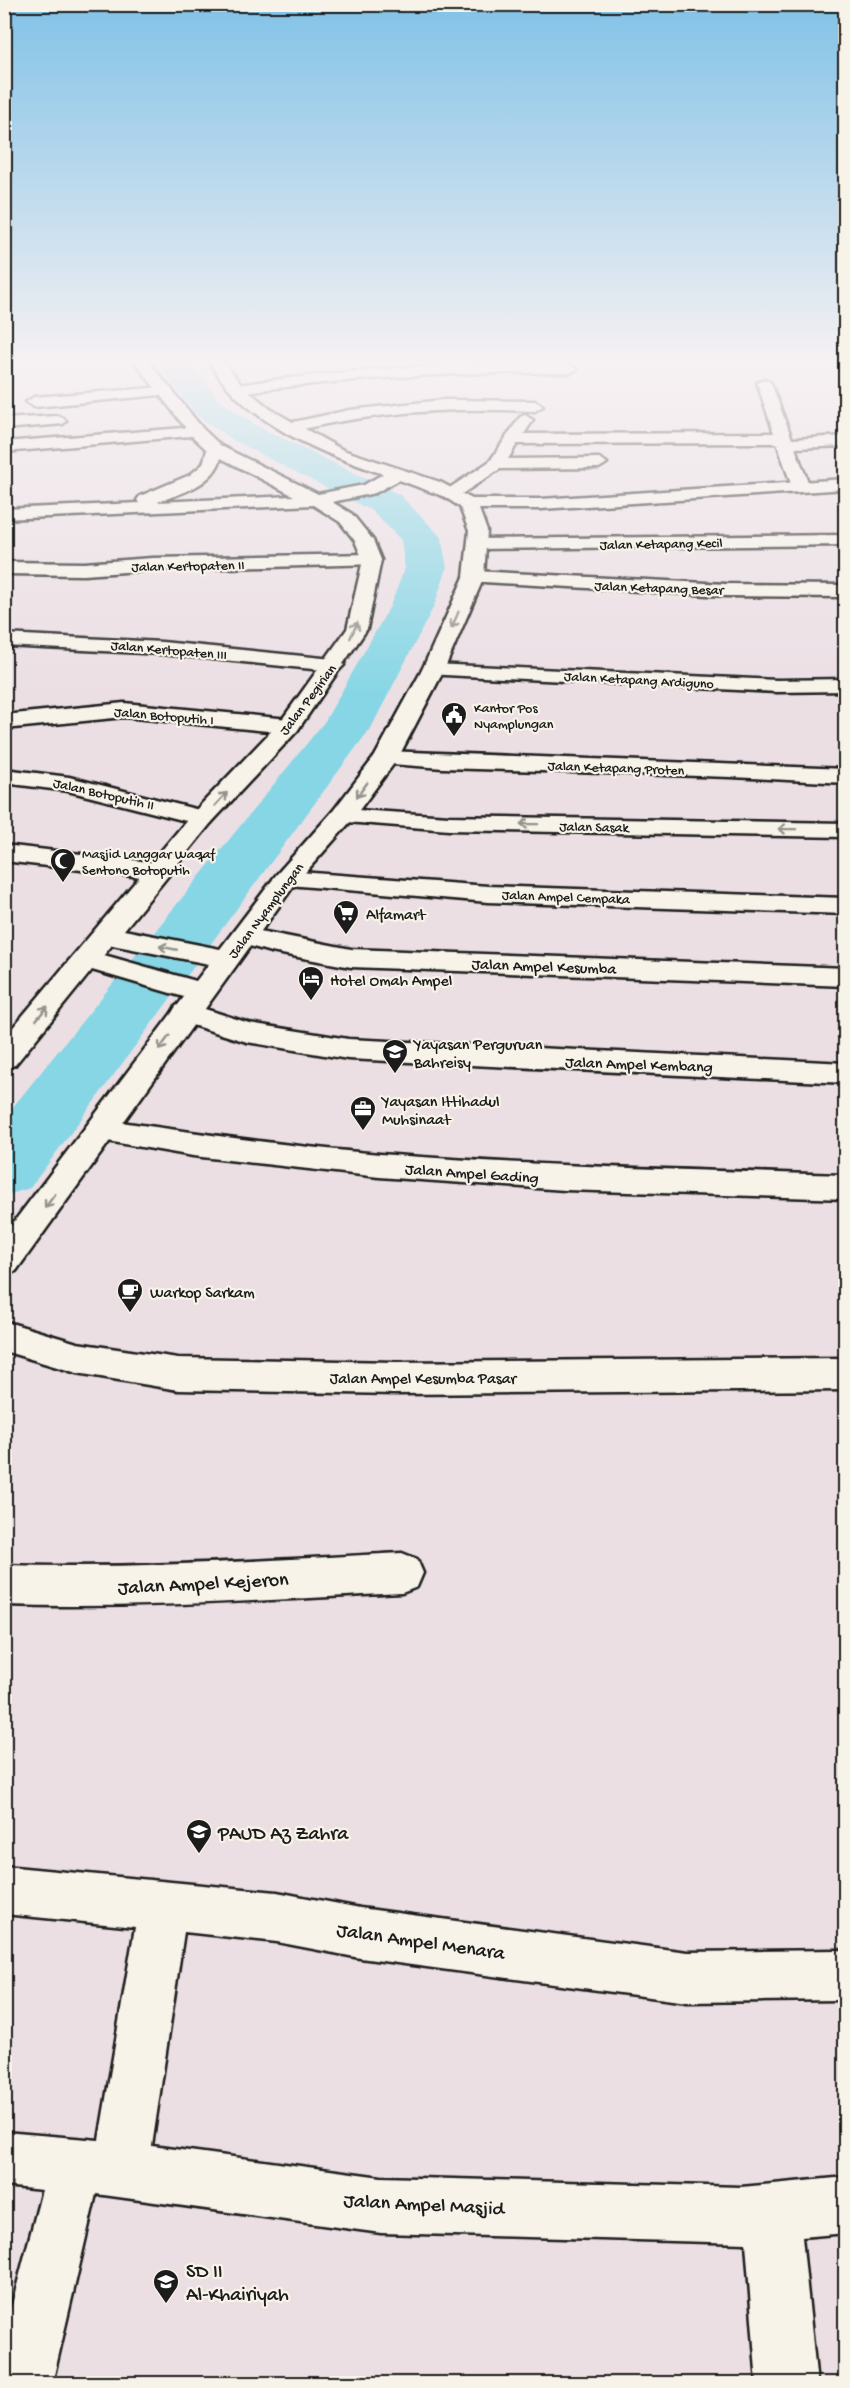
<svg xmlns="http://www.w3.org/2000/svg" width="850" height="2388" viewBox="0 0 850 2388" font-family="'Gochi Hand',sans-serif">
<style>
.built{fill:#e3d1e1}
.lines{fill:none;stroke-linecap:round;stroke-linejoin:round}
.river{fill:#87d6e5;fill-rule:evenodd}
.street-casing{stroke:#1c1c1c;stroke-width:5}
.secondary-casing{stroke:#1c1c1c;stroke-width:5}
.street{fill:#f7f3e8;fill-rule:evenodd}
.secondary{fill:#f7f3e8;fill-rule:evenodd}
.oneway{stroke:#94928c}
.labels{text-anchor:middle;stroke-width:4.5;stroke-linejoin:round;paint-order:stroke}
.far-street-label{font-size:14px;fill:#1c1c1c;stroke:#f7f3e8}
.far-poi-label{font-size:14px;fill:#1c1c1c;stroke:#f7f3e8;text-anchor:start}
.poi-label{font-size:16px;fill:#1c1c1c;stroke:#f7f3e8;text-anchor:start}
.street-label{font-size:16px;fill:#1c1c1c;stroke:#f7f3e8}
.near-street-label{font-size:20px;fill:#1c1c1c;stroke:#f7f3e8}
.near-poi-label{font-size:20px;fill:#1c1c1c;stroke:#f7f3e8;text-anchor:start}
</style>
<rect width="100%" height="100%" fill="#ebdfe4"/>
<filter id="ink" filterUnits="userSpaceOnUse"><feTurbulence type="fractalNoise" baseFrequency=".0167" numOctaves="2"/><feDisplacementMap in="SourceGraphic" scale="12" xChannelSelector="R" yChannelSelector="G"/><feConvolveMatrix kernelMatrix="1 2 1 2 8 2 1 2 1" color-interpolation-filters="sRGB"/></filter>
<g filter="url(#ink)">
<path class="built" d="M628,361H845V379L628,373Z"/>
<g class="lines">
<path class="river" d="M156,361H188L219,400L257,426L400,495L441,537L447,568L434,606L372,726L30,1188L4,1196V1118L325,721L390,606L405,568L401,540L372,511L233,440L195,414Z"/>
<defs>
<path id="street" d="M528,364L570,365L577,369L570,373C458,371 348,378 237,393L230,389L237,385C334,371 431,364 528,364Z
M764,379L771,383L792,439L846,436V446L795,448L810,487L807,491H795L792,487L777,443L517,444L508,459L599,458L607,463L599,468L500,469L457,497H445L442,493L490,461L520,417L525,415L533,420L524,434L774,433L757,383Z
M166,387L171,388L173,391L171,394L34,407L26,402L34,397Z
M443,400L535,401L543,406L535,411C452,407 371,412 290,432L282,427L284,424L350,410Z
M58,416L63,418L66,421L63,424L4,429V419Z
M197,427L205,432L203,435L4,452V442Z
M846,535V545L477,549L471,548L468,544L471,540L477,539Z
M372,554L379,556L381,560L379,564L152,570L84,575L4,574V562L84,563L152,558Z
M474,571L726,584L846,585V597L726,596L467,581L464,577L467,573Z
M4,634L162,642L333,659L340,661L344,665L340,669L333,671L162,654L4,646Z
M433,664L777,680L846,679V691L777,692L426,674L422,670L426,666Z
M124,703L289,719L297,721L300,726L297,731L289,733L124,717L4,729V715Z
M386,751L846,769V783L731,777L443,768L378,763L374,758L378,753Z
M4,769L69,777L211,813L214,818L211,823L202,825L68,791L4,783Z
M342,809L449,816L846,823V837L449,830L333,821L330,816L333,811Z
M4,845L158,863L167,866L171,871L167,876L158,879L4,861Z
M286,871L488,886L846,898V914L488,902L277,884L273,879L277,874Z
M245,928L351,949L846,968V986L351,967L271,952L235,942L231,936L235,930Z
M186,1003L249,1023L348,1039L846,1063V1083L348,1059L247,1042L176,1020L172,1013L176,1006Z
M101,1119C194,1133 286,1146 380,1154C535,1166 690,1170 846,1175V1199L565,1190L379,1177L193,1156L90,1138L85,1130L90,1122Z
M4,1321L77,1343L178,1358L396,1362L846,1358V1390L396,1394L178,1390L77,1373L4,1351Z
M402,1553L417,1559L423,1573L417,1587L402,1593C269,1600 137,1609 4,1605V1565C137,1569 269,1560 402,1553Z
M4,1866L277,1892L360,1908L687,1952L839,1950L846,1952V1998L839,2000L687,2002L360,1958L277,1942L184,1932L152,2146L381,2177L741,2187L846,2177V2233L802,2237L817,2384H757L746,2243L381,2233L96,2194L52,2384H4V2335L42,2190L4,2186V2132L99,2140L135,1927L4,1914Z"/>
<path id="secondary" d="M134,361H148L203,429L221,446L318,494L364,485L383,474C320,453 243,422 209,361H223L242,386L270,409L296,424L343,450L440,482L472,499H541L846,479V489L541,509H479L487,531L484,577L444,670L398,758L351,821L295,884L16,1271L4,1274V1235L184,997L92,970L15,1065L4,1068V1038L193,813L281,721L347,629L363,560L355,541L340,522L313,505L4,519V509L139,503L137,500L140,496L190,475L203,464L207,450L191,435ZM221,458L294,496L157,502C180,494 213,485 221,458ZM399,480L445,497L460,507L469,531L464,577L422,670L375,756L333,811L277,874L220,949L124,930L211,823L297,731L367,629L381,560L373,540L352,514L332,502L375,493ZM112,945L209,964L196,981L104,955Z"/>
</defs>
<use href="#street" class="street-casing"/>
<use href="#secondary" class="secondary-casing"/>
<use href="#street" class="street"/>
<use href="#secondary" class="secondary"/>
</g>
<defs><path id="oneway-shaft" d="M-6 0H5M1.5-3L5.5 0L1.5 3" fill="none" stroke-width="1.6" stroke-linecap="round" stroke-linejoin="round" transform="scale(1.5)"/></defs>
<g class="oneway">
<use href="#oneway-shaft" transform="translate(455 620) rotate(113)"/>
<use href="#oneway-shaft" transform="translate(354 630) rotate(-65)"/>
<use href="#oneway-shaft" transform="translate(362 790) rotate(126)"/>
<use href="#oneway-shaft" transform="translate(221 799) rotate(-47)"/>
<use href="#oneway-shaft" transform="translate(529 824) rotate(-179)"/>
<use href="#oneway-shaft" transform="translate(787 829) rotate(-179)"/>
<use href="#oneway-shaft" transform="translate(168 948) rotate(-169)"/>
<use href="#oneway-shaft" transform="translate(42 1013) rotate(-50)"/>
<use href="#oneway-shaft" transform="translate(164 1043) rotate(126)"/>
<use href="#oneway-shaft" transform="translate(50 1201) rotate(126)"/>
</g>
</g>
<linearGradient id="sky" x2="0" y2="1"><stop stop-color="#81c2e7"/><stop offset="0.52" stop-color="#f6f1f3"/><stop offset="1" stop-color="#f6f1f3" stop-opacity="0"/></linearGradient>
<rect width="850" height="695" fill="url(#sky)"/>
<defs>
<symbol id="civic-pin" viewBox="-11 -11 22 30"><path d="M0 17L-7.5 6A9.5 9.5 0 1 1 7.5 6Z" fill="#1c1c1c" stroke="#f7f3e8"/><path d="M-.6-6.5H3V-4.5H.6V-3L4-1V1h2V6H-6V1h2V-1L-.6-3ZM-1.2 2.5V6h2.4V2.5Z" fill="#fff"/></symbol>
<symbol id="mosque-pin" viewBox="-11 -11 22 30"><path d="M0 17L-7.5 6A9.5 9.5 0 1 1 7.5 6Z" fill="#1c1c1c" stroke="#f7f3e8"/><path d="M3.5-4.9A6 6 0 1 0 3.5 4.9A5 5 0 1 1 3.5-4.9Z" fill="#fff"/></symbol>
<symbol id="supermarket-pin" viewBox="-11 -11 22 30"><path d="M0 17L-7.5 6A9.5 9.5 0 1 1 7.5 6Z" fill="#1c1c1c" stroke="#f7f3e8"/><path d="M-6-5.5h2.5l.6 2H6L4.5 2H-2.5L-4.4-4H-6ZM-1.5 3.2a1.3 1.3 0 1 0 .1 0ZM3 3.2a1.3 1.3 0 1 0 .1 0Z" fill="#fff"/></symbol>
<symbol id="hotel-pin" viewBox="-11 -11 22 30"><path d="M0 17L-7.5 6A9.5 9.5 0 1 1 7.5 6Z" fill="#1c1c1c" stroke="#f7f3e8"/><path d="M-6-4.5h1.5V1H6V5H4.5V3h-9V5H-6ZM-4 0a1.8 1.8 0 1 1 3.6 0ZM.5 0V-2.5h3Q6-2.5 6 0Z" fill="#fff"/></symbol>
<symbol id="school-pin" viewBox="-11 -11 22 30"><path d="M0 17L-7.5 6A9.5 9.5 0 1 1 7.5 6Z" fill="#1c1c1c" stroke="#f7f3e8"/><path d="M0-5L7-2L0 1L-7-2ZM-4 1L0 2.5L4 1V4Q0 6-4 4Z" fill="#fff"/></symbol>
<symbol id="office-pin" viewBox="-11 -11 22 30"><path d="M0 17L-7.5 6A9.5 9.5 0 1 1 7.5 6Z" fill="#1c1c1c" stroke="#f7f3e8"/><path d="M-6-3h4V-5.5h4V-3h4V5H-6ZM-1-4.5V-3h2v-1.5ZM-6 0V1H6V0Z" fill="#fff"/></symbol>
<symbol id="cafe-pin" viewBox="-11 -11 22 30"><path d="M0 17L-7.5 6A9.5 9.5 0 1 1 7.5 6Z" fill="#1c1c1c" stroke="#f7f3e8"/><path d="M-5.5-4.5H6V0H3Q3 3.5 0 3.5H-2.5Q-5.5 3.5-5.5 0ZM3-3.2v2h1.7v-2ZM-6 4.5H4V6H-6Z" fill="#fff"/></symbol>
</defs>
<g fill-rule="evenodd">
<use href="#civic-pin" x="439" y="700" width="30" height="40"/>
<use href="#mosque-pin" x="48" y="846" width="30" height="40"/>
<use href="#supermarket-pin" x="331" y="898" width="30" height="40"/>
<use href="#hotel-pin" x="296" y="964" width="30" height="40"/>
<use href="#school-pin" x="380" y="1037" width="30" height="40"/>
<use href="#office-pin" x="348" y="1094" width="30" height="40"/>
<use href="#cafe-pin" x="115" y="1276" width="30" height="40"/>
<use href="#school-pin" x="184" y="1817" width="30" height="40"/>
<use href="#school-pin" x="151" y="2267" width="30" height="40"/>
</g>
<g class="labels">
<g class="far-street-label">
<text transform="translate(661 543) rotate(-1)" y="5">Jalan Ketapang Kecil</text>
<text transform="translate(188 565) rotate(-1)" y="5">Jalan Kertopaten II</text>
<text transform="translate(659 587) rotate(2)" y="5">Jalan Ketapang Besar</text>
<text transform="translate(169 649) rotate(5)" y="5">Jalan Kertopaten III</text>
<text transform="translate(639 679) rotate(3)" y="5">Jalan Ketapang Ardiguno</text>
<text transform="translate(307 699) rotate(-53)" y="5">Jalan Pegirian</text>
<text transform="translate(164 715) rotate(5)" y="5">Jalan Botoputih I</text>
<text transform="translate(616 767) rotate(2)" y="5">Jalan Ketapang Proten</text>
<text transform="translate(104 793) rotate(13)" y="5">Jalan Botoputih II</text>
<text transform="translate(594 826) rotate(1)" y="5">Jalan Sasak</text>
<text transform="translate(566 896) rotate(2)" y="5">Jalan Ampel Cempaka</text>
<text transform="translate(265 910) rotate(-53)" y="5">Jalan Nyamplungan</text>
</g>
<g class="far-poi-label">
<text x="474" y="712">Kantor Pos<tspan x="474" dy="16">Nyamplungan</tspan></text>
<text x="82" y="858">Masjid Langgar Waqaf<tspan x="82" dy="16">Sentono Botoputih</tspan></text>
</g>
<g class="poi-label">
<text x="366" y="919">Alfamart</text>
<text x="330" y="985">Hotel Omah Ampel</text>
<text x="414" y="1049">Yayasan Perguruan<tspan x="414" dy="18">Bahreisy</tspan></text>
<text x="382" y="1106">Yayasan Ittihadul<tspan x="382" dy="18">Muhsinaat</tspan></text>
<text x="150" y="1297">Warkop Sarkam</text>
</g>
<g class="street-label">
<text transform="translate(544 965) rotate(2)" y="6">Jalan Ampel Kesumba</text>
<text transform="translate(639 1063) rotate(2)" y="6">Jalan Ampel Kembang</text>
<text transform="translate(472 1172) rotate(4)" y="6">Jalan Ampel Gading</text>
<text x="423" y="1383">Jalan Ampel Kesumba Pasar</text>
</g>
<g class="near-street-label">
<text transform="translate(203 1582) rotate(-3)" y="7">Jalan Ampel Kejeron</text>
<text transform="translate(421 1940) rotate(8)" y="7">Jalan Ampel Menara</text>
<text transform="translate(424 2203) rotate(3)" y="7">Jalan Ampel Masjid</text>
</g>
<g class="near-poi-label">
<text x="218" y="1839">PAUD Az Zahra</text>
<text x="186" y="2277">SD II<tspan x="186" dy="23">Al-Khairiyah</tspan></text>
</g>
</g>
<rect width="850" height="2388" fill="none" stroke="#f7f3e8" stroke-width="24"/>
<rect x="12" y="12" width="826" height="2364" fill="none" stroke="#1c1c1c" stroke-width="2" filter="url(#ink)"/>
</svg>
